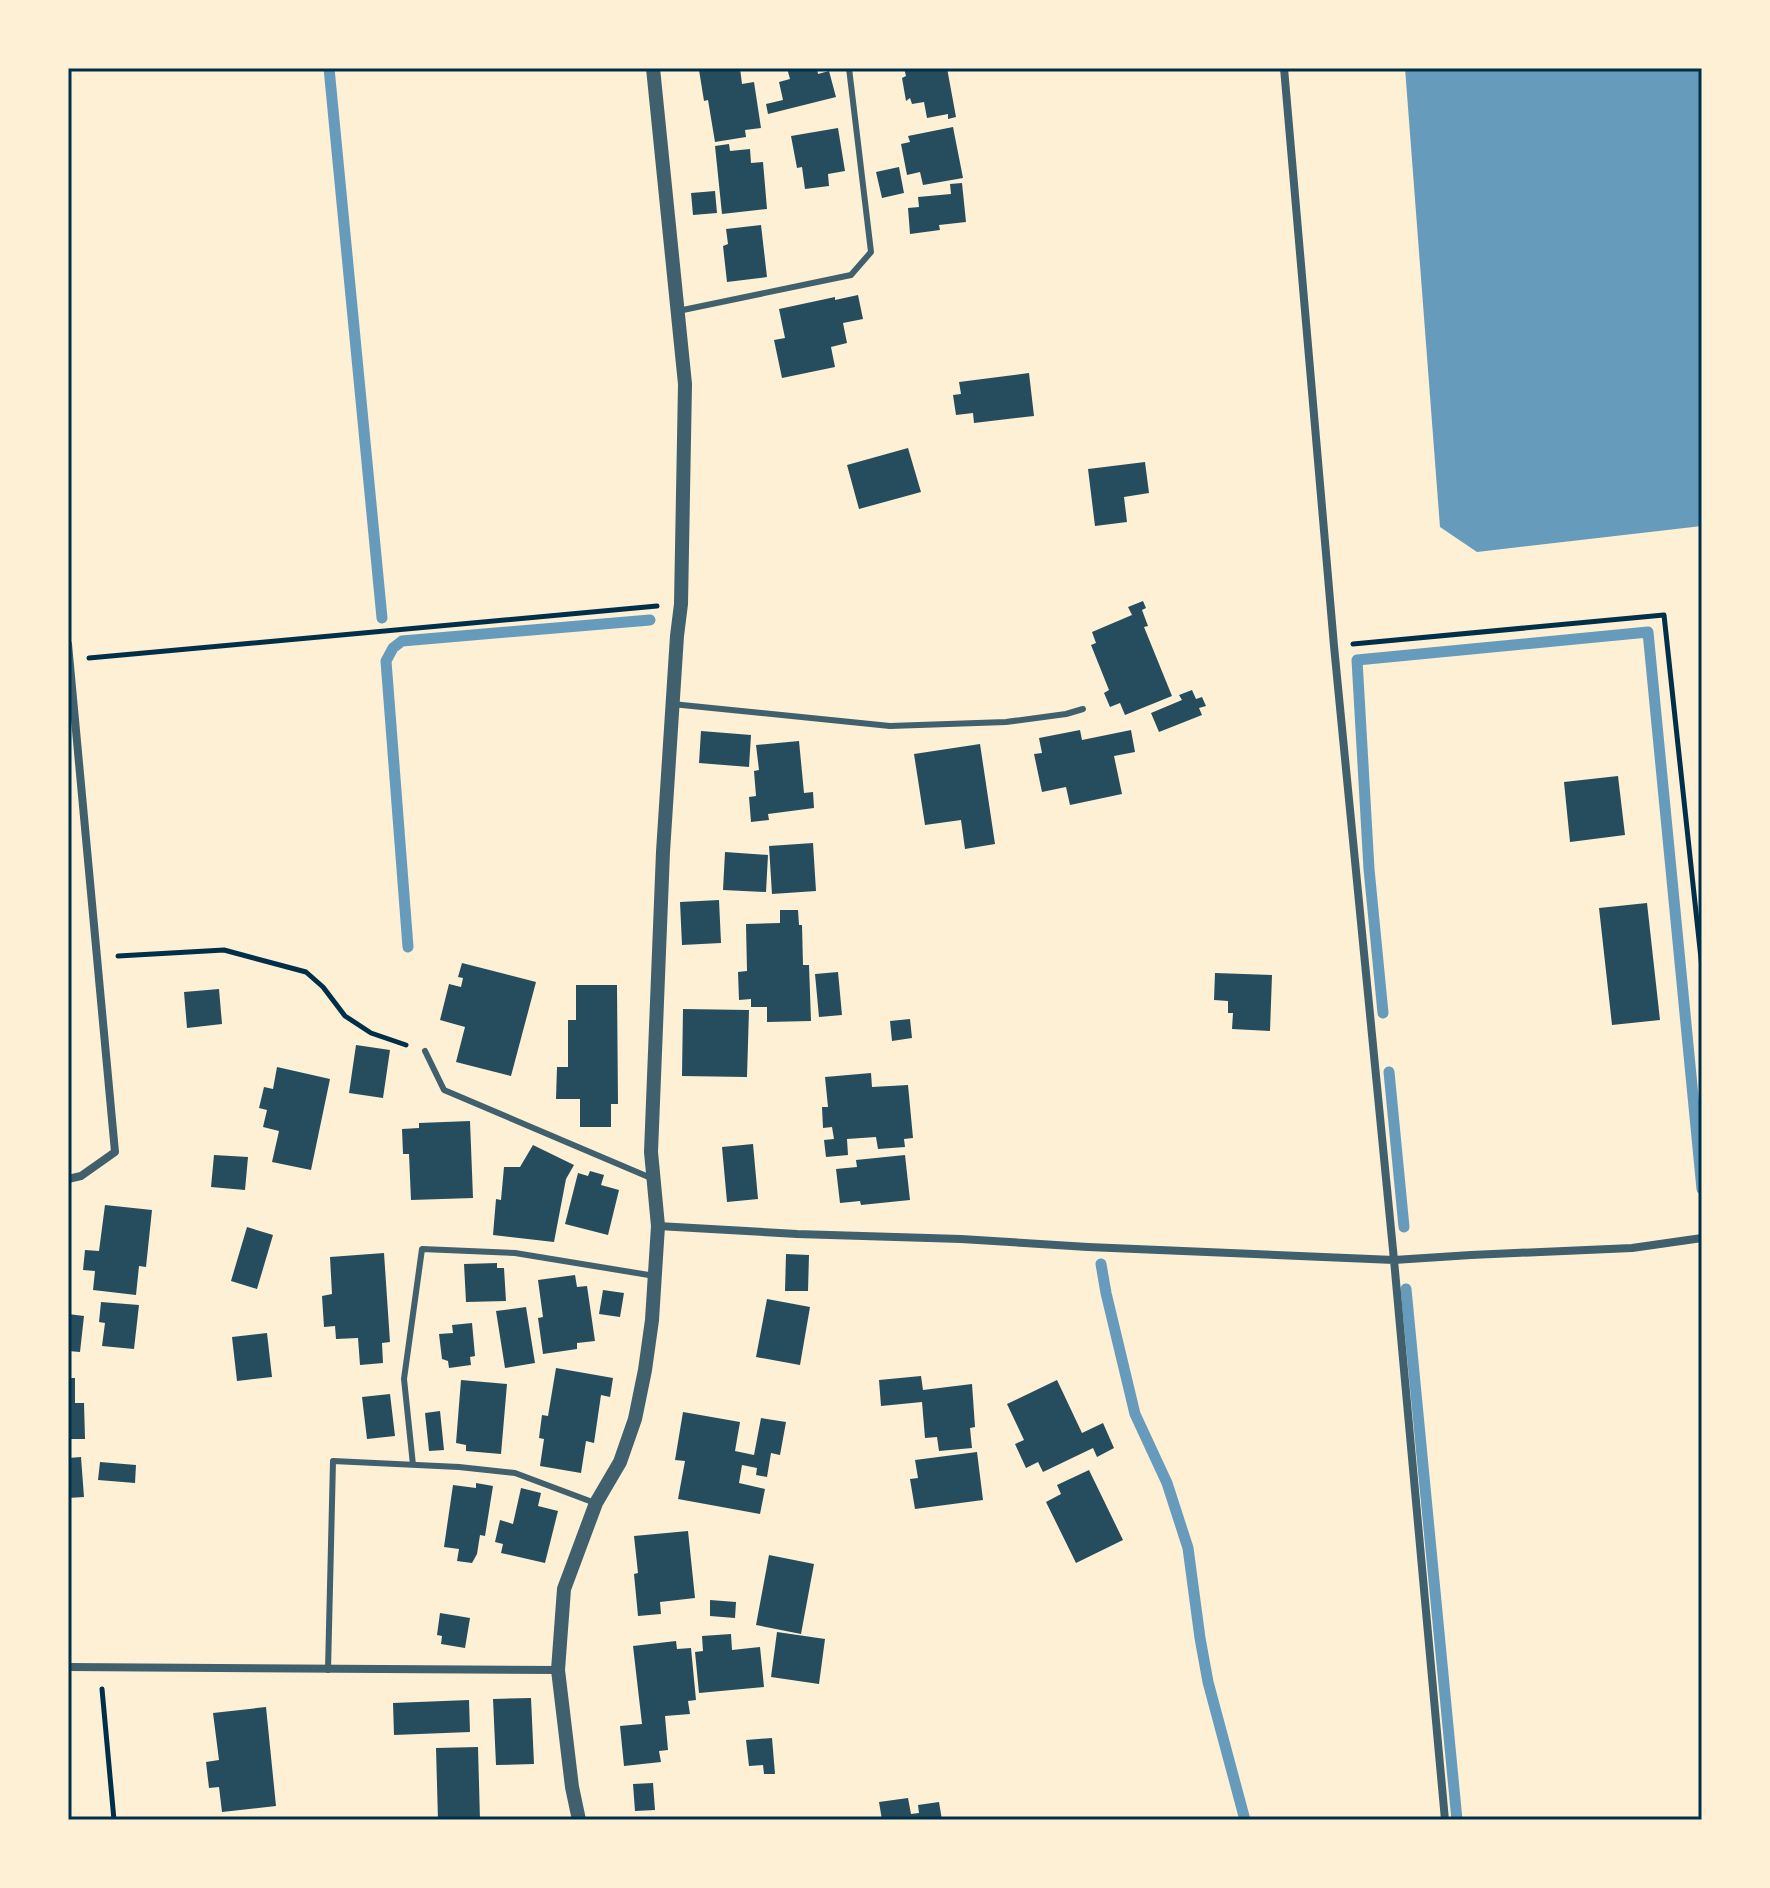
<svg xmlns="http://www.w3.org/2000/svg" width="1770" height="1888" viewBox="0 0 1770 1888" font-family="Commissioner,sans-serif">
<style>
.water{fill:#669bbc}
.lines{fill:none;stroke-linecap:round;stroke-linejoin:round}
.stream{stroke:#669bbc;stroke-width:11}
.building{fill:#264d5e}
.path{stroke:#003049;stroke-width:5}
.service{stroke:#3f606c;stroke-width:6}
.minor{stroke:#3f606c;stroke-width:8}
.tertiary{stroke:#3f606c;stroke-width:14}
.neatline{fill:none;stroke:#003049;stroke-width:3}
</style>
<rect width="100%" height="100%" fill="#fdf0d5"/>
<path class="water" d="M1405,68H1702V526L1477,552L1440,527Z"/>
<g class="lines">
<path class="stream" d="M329,68L382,618
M408,947L386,661L393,648L402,641L650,620
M1383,1013L1369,869L1357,660L1648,632L1702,1189
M1389,1072L1404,1227
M1101,1264L1106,1293L1135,1414L1167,1483L1188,1548L1200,1638L1208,1682L1245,1820
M1406,1289L1457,1820"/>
</g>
<path class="building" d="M709,68H728V70L740,68L742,84L754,82L761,128L745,130L746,137L715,142L708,100L704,101L699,70Z
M787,68H817L818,74L829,71L836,97L768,114L766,104L783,100L779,82L790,79Z
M904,68H947L956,117L948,119V114L927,118L924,102L912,104L910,98L906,101L902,78L906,76Z
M953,127L963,178L923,185L920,172L907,175L901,144L910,142L908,136Z
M838,128L845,171L828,174L829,186L805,189L802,167L797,168L791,136Z
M729,144L730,151L750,149L751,163L763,162L767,209L722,214L715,146Z
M899,167L904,193L882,198L876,172Z
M962,183L966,222L939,225L940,230L910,234L908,208L919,207L918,197L951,194L950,184Z
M715,191L717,213L693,215L691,193Z
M761,225L767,277L727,282L723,246L728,244L726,229Z
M858,295L863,319L843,323L847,343L831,347L835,367L782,378L774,340L785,338L779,309L835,297V300Z
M1029,373L1034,416L974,423L973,413L956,415L953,395L961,394L959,382Z
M908,448L921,492L859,509L847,465Z
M1145,462L1149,493L1124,497L1127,522L1095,526L1088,469Z
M1143,601L1146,608L1142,610L1148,626L1144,627L1172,696L1125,715L1120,703L1110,707L1104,693L1109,690L1091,645L1096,643L1092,632L1132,615L1128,607Z
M1192,690L1196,699L1202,697L1206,706L1199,708L1202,715L1159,732L1151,713L1182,700L1179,695Z
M1080,730L1082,740L1131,730L1135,752L1114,756L1122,794L1070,805L1066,787L1042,792L1034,754L1042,753L1039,738Z
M701,731L751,735L749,767L699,763Z
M799,741L804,793L813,792L814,808L768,814L769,820L751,822L749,797L756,796L754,771L759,770L756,745Z
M980,744L995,844L965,849L961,820L925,825L914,754Z
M1618,776L1625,835L1570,842L1564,782Z
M813,843L816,891L772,894L769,846Z
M725,852L768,855L766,892L723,890Z
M719,900L721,943L682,945L680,902Z
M1647,903L1660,1020L1612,1025L1599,908Z
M780,910H798L799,925H802L803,965H809L811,1021L767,1022V1007H751V999L739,1000L738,972L747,971L746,924L780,923Z
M462,963L536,982L511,1076L456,1062L465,1027L440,1020L449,984L461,987L463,978L458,977Z
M838,972L842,1015L819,1017L815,974Z
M1215,973L1272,975L1270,1031L1232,1029L1233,1013H1228V1001L1214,1000Z
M576,985H617L618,1104H611V1127H580V1099H556L557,1067H568V1020H576Z
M219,989L222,1024L187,1028L184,992Z
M683,1009L749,1010L747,1077L682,1076Z
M910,1019L912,1038L892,1041L890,1021Z
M356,1045L390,1050L383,1098L349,1093Z
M277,1067L330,1079L311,1170L272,1162L279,1131L263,1127L267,1110L259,1108L264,1087L273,1089Z
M871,1073L872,1087L908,1085L913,1138L904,1139L905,1147L878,1149L876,1137L847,1139L848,1155L826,1157L824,1140L834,1139L832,1127L823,1128L822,1107H828L825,1077Z
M470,1121L473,1198L411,1200L409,1154H403L402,1129L419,1128V1123Z
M753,1144L758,1199L727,1202L722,1147Z
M533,1145L574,1165L566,1179L554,1242L493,1235L496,1199L501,1200L504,1167H520Z
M214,1155L248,1157L245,1190L211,1187Z
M905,1155L910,1200L861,1205L860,1201L840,1203L836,1169L857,1167L856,1160Z
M590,1171L604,1175L601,1185L619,1190L608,1235L565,1224L578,1173L588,1176Z
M105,1205L152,1210L146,1267L139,1266L136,1295L93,1290L95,1271L83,1270L85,1250L99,1251Z
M247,1227L273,1235L257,1289L231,1281Z
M384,1253L390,1342L382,1343L383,1363L360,1365L358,1338L336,1339L335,1326L324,1327L322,1296L332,1294L330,1257Z
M786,1254L809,1255L808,1291H785Z
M497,1263V1268H504L506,1301L466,1302L464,1264Z
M575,1275L577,1287L587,1286L595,1341L577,1343V1349L543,1354L538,1318L543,1317L538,1280Z
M603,1290L624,1293L620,1317L599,1314Z
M767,1299L810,1307L800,1365L756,1357Z
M101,1302L139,1305L134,1349L102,1346L105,1323L99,1322Z
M526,1307L535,1363L505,1368L496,1311Z
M68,1314L84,1316L80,1352L68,1351Z
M472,1323L475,1356L470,1357L471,1365L449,1368L448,1361L442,1359L439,1334L453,1333L452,1325Z
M267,1333L272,1377L237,1381L232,1337Z
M556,1368L613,1378L610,1397L601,1395L594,1443L586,1441L581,1473L540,1466L544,1439L539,1438L542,1415L548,1416Z
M921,1376L923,1390L972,1384L975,1427L970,1428L972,1448L939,1451L937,1437L925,1438L922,1402L881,1406L879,1380Z
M68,1378H75V1403H84L85,1439H68Z
M461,1380L507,1384L501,1454L466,1451V1445L456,1443Z
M1057,1380L1082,1433L1103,1423L1114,1448L1097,1457L1093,1448L1043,1472L1038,1462L1026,1468L1015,1444L1024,1440L1007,1404Z
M390,1394L395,1436L367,1439L362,1397Z
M440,1411L444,1450L429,1451L425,1413Z
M683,1412L740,1422L735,1451L754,1455L761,1418L786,1422L780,1455L771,1453L767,1477L756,1475L757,1468L742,1465L739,1483L765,1489L760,1514L678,1499L685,1461L675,1460Z
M977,1452L983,1500L915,1509L910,1479L918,1478L915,1460Z
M81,1457L84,1497L68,1498V1458Z
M100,1462L136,1465L135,1483L98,1480Z
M1089,1470L1123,1540L1076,1563L1046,1502L1061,1494L1057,1485Z
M476,1483L493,1486L485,1536L480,1535L477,1554L472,1563L457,1561L459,1549L444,1547L453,1485L476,1488Z
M521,1488L541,1493L538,1506L558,1511L545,1563L501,1553L503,1544L495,1542L500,1520L513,1524Z
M688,1531L695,1598L660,1602L661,1614L638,1616L634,1574L638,1573L634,1536Z
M769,1555L814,1564L801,1634L756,1625Z
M710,1600L736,1602L735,1618L710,1616Z
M440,1613L470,1618L465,1648L441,1644L442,1636L437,1635Z
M777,1632L825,1639L819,1684L771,1677Z
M731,1634L732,1650L760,1647L764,1687L699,1693L695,1652L703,1651L702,1636Z
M676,1641L677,1649L691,1648L696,1700L688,1701L690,1714L665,1716L668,1750L659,1751L661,1762L624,1766L620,1726L642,1724L633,1646Z
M531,1698L534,1764L496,1765L493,1699Z
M469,1700L470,1732L394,1735L393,1703Z
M266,1707L276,1806L222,1812L219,1787L209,1788L206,1762L219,1760L213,1713Z
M772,1738L775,1774H764L763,1765L749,1766L746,1740Z
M478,1747L480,1820H438L436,1748Z
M653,1783L655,1810L635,1811L633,1784Z
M908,1798L911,1814L919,1813L918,1805L939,1802L942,1820H882L879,1802Z"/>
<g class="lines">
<path class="path" d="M1353,644L1664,615L1702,968
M89,658L657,606
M118,956L224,950L306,972L323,987L345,1016L371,1033L406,1045
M102,1689L114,1820"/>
<path class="service" d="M678,311L851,275L871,252L849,68
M672,704L890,726L1006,722L1066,714L1083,709
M425,1051L444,1090L651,1178
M413,1465L404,1379L422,1249L515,1253L655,1276
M328,1670L333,1461L459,1467L515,1473L595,1503"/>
<path class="minor" d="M1284,68L1334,646L1394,1260L1445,1820
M68,644L115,1152L81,1176L68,1179
M658,1226L797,1234L961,1239L1088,1247L1394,1260L1471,1255L1632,1248L1702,1238
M68,1667L558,1670"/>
<path class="tertiary" d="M579,1820L572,1787L558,1670L564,1589L596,1503L620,1462L635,1419L645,1370L652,1320L658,1226L651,1152L663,852L677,636L681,604L685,384L653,68"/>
</g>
<rect width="1770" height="1888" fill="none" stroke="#fdf0d5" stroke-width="140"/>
<rect x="70" y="70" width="1630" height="1748" class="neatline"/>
</svg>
